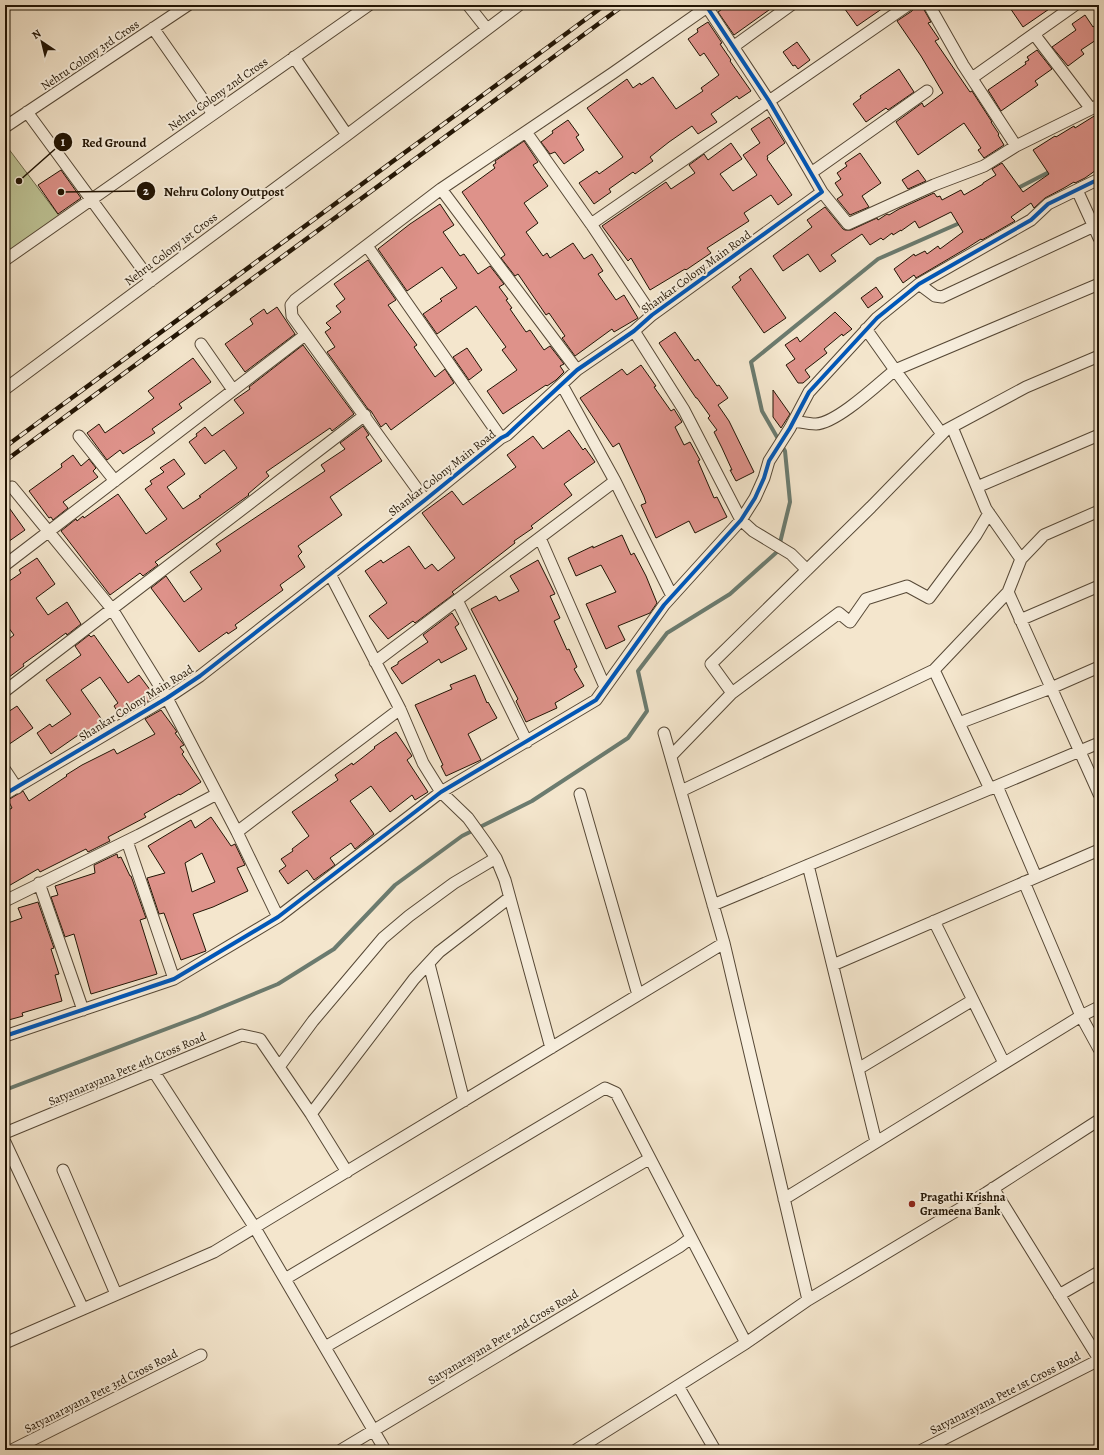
<svg xmlns="http://www.w3.org/2000/svg" width="1104" height="1455" viewBox="0 0 1104 1455" font-family="Alegreya,serif">
<style>
.green{fill:#bec496;stroke:#706c4d}
.lines{fill:none;stroke-linecap:round;stroke-linejoin:round}
.stream{stroke:#6b7b6f;stroke-width:4}
.building{fill:#de928a;stroke:#211404;fill-rule:evenodd}
.minor-casing{stroke:#564836;stroke-width:13}
.minor{stroke:#f8efde;stroke-width:11}
.rail-casing{stroke:#211404;stroke-width:4.5}
.rail{stroke:#f8efde;stroke-width:3;stroke-dasharray:9;stroke-linecap:butt}
.cycleway-casing{stroke:#f8efde;stroke-width:6}
.cycleway{stroke:#0057b8;stroke-width:4}
.poi-dot{fill:#8f2418;stroke:#f8efde;stroke-width:1.5}
.labels{text-anchor:middle;stroke-width:4;stroke-linejoin:round;paint-order:stroke}
.street-label{font-size:12px;fill:#211404;stroke:#f8efde}
.poi-label{font-size:12px;font-weight:bold;fill:#211404;stroke:#f8efde;text-anchor:start}
.leader{fill:none;stroke:#211404;stroke-width:1.5}
.callout-dot{fill:#211404;stroke:#f8efde;stroke-width:1.5}
.mark-label{font-size:12px;text-anchor:middle;font-weight:bold;fill:#fff}
.callout-label{font-size:13px;text-anchor:middle;font-weight:bold;fill:#211404;stroke:#f8efde;stroke-width:4;stroke-linejoin:round;paint-order:stroke}
</style>
<rect width="100%" height="100%" fill="#f4e6cd"/>
<filter id="stains"><feTurbulence type="fractalNoise" baseFrequency=".005" numOctaves="4"/><feColorMatrix values="0 0 0 0 .2 0 0 0 0 .09 0 0 0 0 .02 0 0 0 .5 -.17"/></filter>
<radialGradient id="worn" r=".72"><stop offset=".6" stop-color="#630" stop-opacity="0"/><stop offset="1" stop-color="#630" stop-opacity=".3"/></radialGradient>
<path class="green" d="M5,144L60,217L5,260Z"/>
<g class="lines">
<path class="stream" d="M1016,189L1053,170
M5,1090L198,1017L278,984L334,949L395,885L462,836L532,801L628,738L647,711L638,671L667,633L730,594L778,551L790,502L785,451L762,411L751,362L878,259L962,222"/>
</g>
<path class="building" d="M728,5H776L734,35L718,12Z
M842,5H896L889,10L886,6L857,26Z
M915,5H921L923,8L931,22L928,23L939,39L935,41L970,92L972,91L992,122H991L999,134L998,135L1004,145L984,158L978,150L981,148L964,123L918,155L896,122L922,103L924,107L943,93L921,56L897,21L912,11Z
M1008,5H1055L1023,27Z
M1085,15L1093,27L1099,22V38L1081,50L1084,54L1068,66L1052,47L1076,30L1072,24Z
M708,22L722,43L720,44L731,60L730,61L751,91L739,99L737,96L711,114L717,122L698,134L692,126L669,142L650,157L653,161L635,174L633,172L609,189L611,192L594,204L579,183L597,171L599,174L623,157L587,108L627,79L633,88L640,83L641,85L653,77L676,109L703,91L701,88L719,75L704,53L700,56L688,39L698,32L697,29Z
M797,42L810,60L798,69L795,65L793,66L783,52Z
M1037,50L1052,69L1035,81L1038,85L1001,111L988,90L1026,64L1025,62L1029,60L1027,57Z
M899,69L914,92L888,110L886,108L866,122L853,104L861,98L860,96Z
M1099,113V168L1085,178L1075,183L1074,182L1064,188L1045,198L1034,208L1031,203L1011,217L1015,221L982,240L981,239L967,248L916,278L914,275L903,283L894,269L914,254L915,256L925,251L927,254L938,246L940,249L963,232L951,212L919,228L915,221L901,231V230L893,235L892,233L883,240L881,238L870,245L862,234L831,255L836,261L820,272L808,254L783,271L773,256L812,227L807,220L825,207L843,229L845,230H851L877,218L878,220L887,214L889,215L899,209L934,193L937,197L940,196L942,200L961,190L964,195L983,184V183L996,175L992,169L1002,163L1023,192L1049,174L1033,150L1055,136L1056,137L1074,126L1075,128Z
M769,117L785,143L767,156L768,158L767,159L792,195L778,205L771,195L744,213L749,221L707,248L711,253L686,270L685,269L650,290L631,258L628,261L602,226L666,182L671,189L695,173L689,165L704,154L708,160L731,143L742,159L720,174L733,191L757,175L743,155L760,143L751,129Z
M568,120L579,135L576,137L584,150L564,164L555,152L550,154L541,142L553,133L552,131Z
M524,141L538,162L533,165L548,186L524,203L538,223L526,232L543,256L547,253L550,258L573,243L584,259L592,254L603,271L598,274L616,300L624,295L638,318L614,332L612,329L575,356L562,338L565,336L549,313L546,315L518,274L515,276L501,258L505,255L504,253L462,192L495,168L493,165L496,163L495,161Z
M860,153L881,183L862,196L869,207L850,215L837,199L843,195L835,183L841,179L837,173L847,166L845,163Z
M61,170L81,198L58,214L38,185Z
M918,170L926,181L908,189L902,180Z
M440,204L454,225L443,232L460,256L464,254L478,274L490,266L504,284L499,287L508,299L506,300L512,308L510,309L526,332L530,330L544,350L550,346L564,364L560,366L564,372L556,380L547,386L546,385L503,414L487,391L517,370L502,350L506,347L476,306L437,334L423,314L442,301L440,299L457,288L442,267L407,291L378,249L410,224Z
M368,260L396,300L388,305L417,345L414,347L435,377L445,369L454,383L391,430L386,423L381,427L371,411L368,409L327,352L335,347L325,332L331,328L326,323L341,312L336,306L345,299L334,284Z
M751,268L786,318L764,333L732,287L741,280L739,277Z
M876,287L883,297L868,308L861,298Z
M277,307L295,334L245,372L225,344L253,324L250,319L264,309L267,314Z
M835,312L852,329L843,336L842,334L824,349L827,353L805,370L810,377L803,383H798L786,365L795,359L785,345L797,337L800,342Z
M675,332L695,361L698,359L717,386L719,385L728,398L718,405L729,421L754,472L736,481L730,470H732L722,448L714,432L717,430L708,418L710,416L697,398H696L659,343Z
M303,345L354,414L332,431L330,428L266,472L269,476L248,494L249,495L155,562L158,565L143,576L140,573L110,595L61,531L76,519L77,521L83,516L84,518L118,494L146,534L167,519L145,489L152,484L150,481L164,472L160,468L174,459L185,474L167,487L183,509L201,497L199,496L237,468L224,450L205,464L189,442L197,436L196,434L205,427L212,436L244,413L234,400L250,389L249,387Z
M467,348L482,370L469,380L453,357Z
M193,358L211,382L179,404L182,408L152,429L155,433L123,454L120,450L107,460L87,433L99,424L105,433L125,419L154,398L148,391Z
M641,365L656,386L654,387L671,411L674,409L682,422L675,427L684,445L690,442L700,460L698,461L714,498L717,497L727,517L695,533L689,521L656,538L641,505L646,503L644,497L619,443L613,447L580,398L622,369L627,375Z
M773,390L790,414L781,428L773,417Z
M363,426L369,435L366,437L382,461L330,497L342,515L298,546L302,552L298,556L305,567L280,585L283,590L235,625L237,628L228,634L227,632L199,652L151,588L166,576L184,602L202,589L190,572L221,551L216,544L325,471L321,465L345,449L340,443Z
M569,430L583,450L585,448L595,462L564,484L572,495L531,526L533,528L514,541L515,543L452,592L454,594L415,623L413,621L388,639L369,616L387,603L365,571L381,560L383,563L409,546L425,569L432,564L438,571L455,558L422,513L452,491L463,505L516,467L507,455L533,436L543,449Z
M73,455L81,466L89,459L96,468L93,471L98,477L63,502L68,508L53,520L51,517L49,518L29,491L62,467L61,464Z
M5,502L25,530L5,544Z
M622,535L631,555L634,553L646,576L657,603L650,613L618,626L625,640L606,649L586,604L616,592L601,565L576,576L568,558L593,546V548Z
M37,558L55,584L36,598L48,615L67,602L81,624L67,635L66,633L44,649L23,664L24,666L5,680V642L14,635L5,623V584L21,573L19,570Z
M538,560L555,594L550,596L560,618L554,621L567,650L569,649L577,667L574,669L584,686L555,703L557,708L526,722L516,701L518,699L471,609L496,596L499,601L519,591L510,576Z
M452,613L459,624L455,627L467,649L441,663L439,659L402,684L391,668L398,664V662L428,642L423,635Z
M89,635L91,637L94,635L128,683L139,675L154,695L152,697L153,698L121,717L114,706L118,703L100,677L81,690L105,724L88,736L84,731L51,754L37,733L50,724L52,727L71,714L46,680L81,655L75,646Z
M475,675L487,703L488,702L497,718L468,734L481,760L446,776L441,766L443,765L415,705L452,689L450,685Z
M17,706L33,728L5,747V714Z
M161,710L175,729L177,732L175,733L184,745L180,747L184,752L182,754L201,782L180,795L179,794L144,814L146,817L108,837L110,841L88,852L86,849L40,872L38,869L5,888V812L12,808L8,800L23,791L29,801L67,776L66,775L82,765L114,749L117,754L155,734L145,719Z
M396,732L412,756L407,760L428,792L415,800L412,795L390,812L371,786L350,801L374,834L355,849L351,843L330,858L335,865L314,880L307,870L288,884L279,871L286,866L281,859L293,851L292,849L309,836L292,812L338,780L335,775L352,763L353,765L375,748L374,747Z
M211,817L231,846L235,844L245,865L237,868L248,891L213,907L193,914L206,951L181,960L164,913L159,914L147,878L165,873L148,846L191,820L195,828ZM202,853L215,882L192,892L185,863Z
M117,854L118,858L121,857L130,876H131L146,918L140,920L157,974L91,994L74,934L65,937L51,897L58,895L55,886L95,873L94,865Z
M38,902L54,948L51,949L59,974L55,975L62,1001L22,1013L23,1016L5,1021V965L8,964L5,954V924L22,918L18,908Z"/>
<g class="lines">
<defs>
<path id="minor" d="M468,5L487,29
M929,5L963,65L1016,146
M153,28L213,114
M1034,34L1091,109
M733,47L791,5
M294,57L347,135
M972,78L1075,5
M27,112L151,281
M5,127L188,5
M526,132L591,224L652,315
M811,173L927,91
M441,189L577,370
M1077,190L1099,238
M822,192L848,224L934,185L984,166L1016,146L1099,105
M591,224L908,5
M367,246L501,438
M5,260L369,5
M919,284L935,296L942,297L1094,226
M634,331L684,410L741,520L753,531L791,554L807,570
M201,344L233,390
M562,385L615,481
M5,389L347,135L519,5
M794,421C801,422 808,424 816,424C837,423 878,384 895,370L866,329
M952,427L986,509L1021,559
M942,434L895,370L1099,284
M79,436L115,481
M12,487L112,609L167,698L237,832L278,917
M977,487L1099,435
M425,500L292,316L291,305L295,300L441,189L613,73L710,5
M540,538L605,687
M5,565L305,335
M1008,592L1099,794
M457,600L527,742
M1020,620L1099,586
M375,662L615,481L672,596
M934,670L990,789
M5,691L365,415
M732,693L839,613L850,622L866,599L907,586L929,598L976,535L989,513
M959,723L1051,688L1099,667
M664,733L724,943L808,1300
M671,756L732,693L711,664L871,507L946,430L1026,387L1099,356
M5,770L17,788
M997,786L1036,877
M681,791L934,670L1008,592L1021,559L1044,535L1099,511
M5,794L167,698L200,676L425,500L501,438L507,435L577,370L634,331L652,315L822,192L769,101L707,7
M580,794L638,995
M237,832L400,709
M127,841L174,979
M496,858L505,880L551,1048
M808,865L876,1142
M1024,882L1081,1016L1099,1049
M39,883L83,1010
M5,901L139,835L217,794
M713,905L1099,743
M934,921L1004,1063
M429,964L464,1101
M833,965L1099,850
M5,1036L174,979L278,917L441,792L596,700L664,605L741,520L755,498L764,478L769,461L790,428L809,392L877,318L919,284L1031,220L1048,204L1099,179
M279,1067L313,1021L383,938L409,916L454,883L496,858L486,843L468,818L441,792L423,763L400,709L330,574
M858,1069L973,1000
M154,1072L255,1228L385,1450
M311,1114L414,979L439,952L509,898
M5,1133L242,1035L260,1039L311,1114L347,1172
M5,1142L83,1309
M63,1170L116,1294
M993,1188L1099,1359
M784,1199L1081,1016L1099,1007
M285,1279L605,1088L616,1093L746,1343
M1059,1295L1099,1272
M5,1343L214,1252L724,943
M325,1347L649,1159
M678,1386L715,1450
M12,1450L201,1355
M341,1450L679,1247L691,1238
M576,1450L746,1343L808,1300L986,1193L1099,1120
M922,1450L1099,1360"/>
</defs>
<use href="#minor" class="minor-casing"/>
<use href="#minor" class="minor"/>
<defs>
<path id="rail" d="M5,447L605,5
M5,461L624,5"/>
</defs>
<use href="#rail" class="rail-casing"/>
<use href="#rail" class="rail"/>
<defs>
<path id="cycleway" d="M5,794L167,698L200,676L425,500L501,438L507,435L577,370L634,331L652,315L822,192L769,101L707,7
M5,1036L174,979L278,917L441,792L596,700L664,605L741,520L755,498L764,478L769,461L790,428L809,392L877,318L919,284L1031,220L1048,204L1099,179"/>
</defs>
<use href="#cycleway" class="cycleway-casing"/>
<use href="#cycleway" class="cycleway"/>
</g>
<circle class="poi-dot" cx="912" cy="1204" r="4"/>
<g class="labels">
<g class="street-label">
<text transform="translate(90 55) rotate(-34)" y="4">Nehru Colony 3rd Cross</text>
<text transform="translate(218 94) rotate(-35)" y="4">Nehru Colony 2nd Cross</text>
<text transform="translate(171 249) rotate(-37)" y="4">Nehru Colony 1st Cross</text>
<text transform="translate(696 272) rotate(-36)" y="4">Shankar Colony Main Road</text>
<text transform="translate(442 473) rotate(-38)" y="4">Shankar Colony Main Road</text>
<text transform="translate(136 703) rotate(-32)" y="4">Shankar Colony Main Road</text>
<text transform="translate(127 1069) rotate(-23)" y="4">Satyanarayana Pete 4th Cross Road</text>
<text transform="translate(503 1337) rotate(-31)" y="4">Satyanarayana Pete 2nd Cross Road</text>
<text transform="translate(101 1391) rotate(-27)" y="4">Satyanarayana Pete 3rd Cross Road</text>
<text transform="translate(1005 1393) rotate(-27)" y="4">Satyanarayana Pete 1st Cross Road</text>
</g>
<g class="poi-label">
<text x="920" y="1201">Pragathi Krishna<tspan x="920" dy="14">Grameena Bank</tspan></text>
</g>
</g>
<path class="leader" d="M19 181L63 142M61 192L146 191"/>
<g class="callout-dot">
<circle cx="19" cy="181" r="4"/>
<circle cx="61" cy="192" r="4"/>
<circle cx="63" cy="142" r="10"/>
<circle cx="146" cy="191" r="10"/>
</g>
<g class="mark-label">
<text x="63" y="146">1</text>
<text x="146" y="195">2</text>
</g>
<g class="callout-label">
<text x="114" y="147">Red Ground</text>
<text x="224" y="196">Nehru Colony Outpost</text>
</g>
<rect width="1104" height="1455" fill="none" stroke="#f4e6cd" stroke-width="20"/>
<rect x="6" y="6" width="1092" height="1443" fill="none" stroke="#211404" stroke-width="2"/>
<rect x="10" y="10" width="1084" height="1435" fill="none" stroke="#211404"/>
<g transform="translate(42 42) rotate(325)" stroke="#f8efde" stroke-width="3" paint-order="stroke">
<path d="M0-3L7 15L0 10L-7 15Z" fill="#211404"/>
<text y="-6" font-size="11" font-weight="bold" text-anchor="middle" fill="#211404">N</text>
</g>
<rect width="100%" height="100%" filter="url(#stains)"/>
<rect width="100%" height="100%" fill="url(#worn)"/>
</svg>
